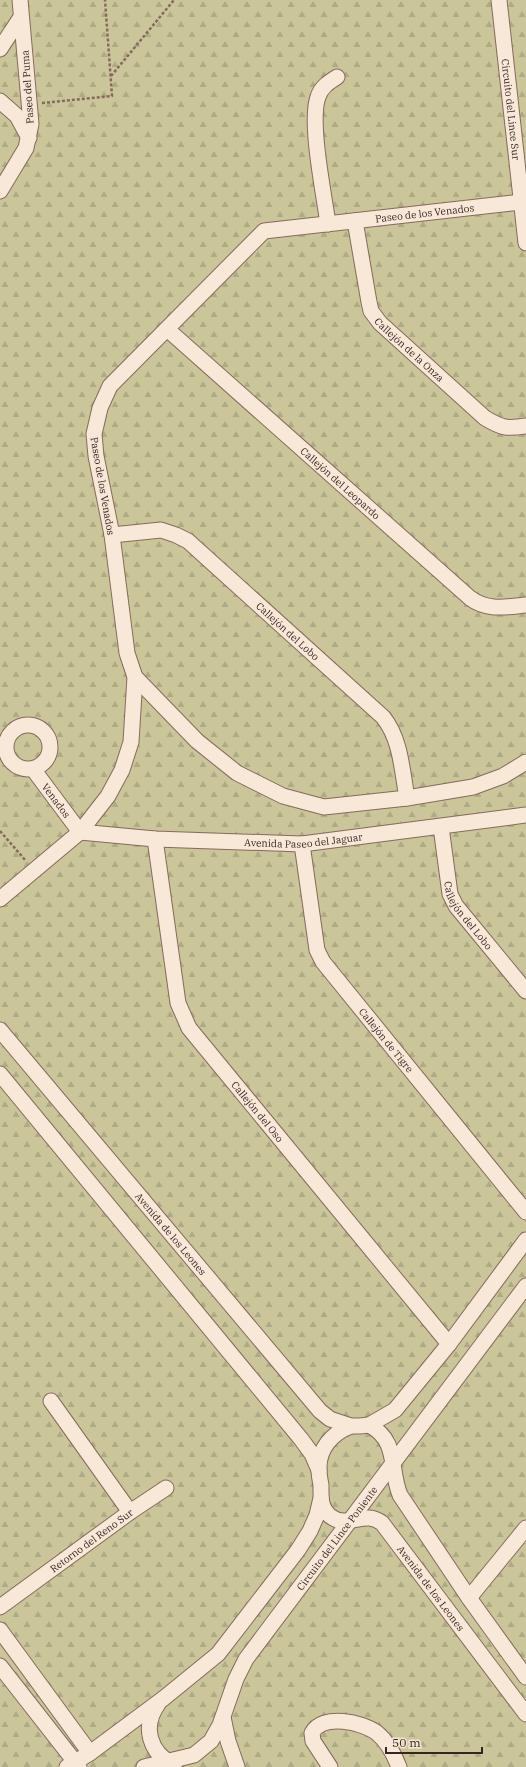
<svg xmlns="http://www.w3.org/2000/svg" width="526" height="1767" viewBox="0 0 526 1767" font-family="'IBM Plex Serif',serif">
<style>
.forest{fill:url(#forest-firs)}
.lines{fill:none;stroke-linecap:round;stroke-linejoin:round}
.street-casing{stroke:#866a5c;stroke-width:17}
.path{stroke:#866a5c;stroke-width:2.5;stroke-dasharray:3 2;stroke-linecap:butt}
.street{stroke:#f7e8d8;stroke-width:15}
.labels{text-anchor:middle;stroke-width:3;stroke-linejoin:round;paint-order:stroke}
.street-label{font-size:10px;fill:#37261f;stroke:#f4e5d4}
</style>
<defs>
<pattern id="forest-firs" width="22" height="20" patternUnits="userSpaceOnUse"><rect width="22" height="20" fill="#cac699"/><path d="M5 1l3.5 6h-7zM16 11l3.5 6h-7z" fill="#aeaa83"/></pattern>
</defs>
<rect width="100%" height="100%" fill="#ecd9c5"/>
<path class="forest" d="M0,0H526V1767H0Z"/>
<g class="lines">
<defs>
<g id="street">
<path id="s1" d="M499,0L526,243"/>
<path d="M0,49L21,17"/>
<path d="M0,101L17,116L29,138"/>
<path d="M0,191L26,148L31,124L20,0"/>
<path id="s2" d="M355,221L369,302L371,311L380,323L485,418C502,428 506,429 526,426"/>
<path d="M328,224C324,194 309,122 318,97C321,87 329,82 337,77"/>
<path id="s3" d="M167,329L470,598C487,611 506,607 526,605"/>
<path id="s4" d="M112,535L161,530L176,535L188,541L383,717C401,739 402,771 407,798"/>
<path d="M135,677L197,741L237,773L283,796L324,807L407,798L473,787L503,776L526,762"/>
<circle cx="28" cy="747" r="22"/>
<path id="s5" d="M33,769L80,832"/>
<path id="s6" d="M441,827L450,894L456,906L526,991"/>
<path id="s7" d="M80,832L155,839L302,844L526,815"/>
<path id="s8" d="M155,839L178,1003L189,1028L449,1344"/>
<path id="s9" d="M302,844L317,950L323,962L526,1212"/>
<path id="s10" d="M0,899L80,832L108,796L122,770L131,742L135,677L127,653L112,535L96,456L94,434L100,408L110,386L264,231L521,202"/>
<path id="s11" d="M0,1030L320,1411L330,1419L351,1426H360L369,1425L395,1410L449,1344L526,1240"/>
<path d="M0,1074L301,1439L312,1454L319,1470"/>
<path d="M51,1401L130,1512"/>
<path d="M369,1425C399,1441 389,1468 400,1495L469,1598L526,1677"/>
<path id="s12" d="M351,1426C332,1433 318,1449 319,1470C319,1475 320,1480 321,1485C321,1497 320,1508 330,1516C348,1530 364,1509 382,1523L526,1714"/>
<path d="M469,1598L526,1528"/>
<path id="s13" d="M0,1607L130,1512L166,1488"/>
<path d="M0,1630L90,1753"/>
<path d="M0,1666L79,1767"/>
<path d="M158,1704C142,1726 149,1753 174,1765"/>
<path d="M223,1717L228,1741L237,1767"/>
<path d="M67,1767L90,1753L164,1698L218,1654L298,1550L310,1531L317,1515L321,1498"/>
<path id="s14" d="M144,1767L194,1755L211,1741L220,1725L236,1679L246,1659L526,1286"/>
<path d="M330,1767L313,1741L312,1733C322,1713 363,1722 377,1733C388,1742 394,1754 399,1767"/>
</g>
</defs>
<use href="#street" class="street-casing"/>
<path class="path" d="M111,76L174,0
M42,103L112,96L105,0
M0,831L26,861"/>
<use href="#street" class="street"/>
</g>
<g class="labels">
<g class="street-label">
<text transform="translate(27 87) rotate(-94)" y="4">Paseo del Puma</text>
<text dy="4" stroke="none"><textPath href="#s1" startOffset="110">Circuito del Lince Sur</textPath></text>
<text dy="4" stroke="none"><textPath href="#s10" startOffset="952">Paseo de los Venados</textPath></text>
<text dy="4" stroke="none"><textPath href="#s2" startOffset="146">Callejón de la Onza</textPath></text>
<text dy="4" stroke="none"><textPath href="#s3" startOffset="232">Callejón del Leopardo</textPath></text>
<text transform="translate(103 486) rotate(80)" y="4">Paseo de los Venados</text>
<text dy="4" stroke="none"><textPath href="#s4" startOffset="213">Callejón del Lobo</textPath></text>
<text dy="4" stroke="none"><textPath href="#s5" startOffset="39">Venados</textPath></text>
<text dy="4" stroke="none"><textPath href="#s7" startOffset="224">Avenida Paseo del Jaguar</textPath></text>
<text dy="4" stroke="none"><textPath href="#s6" startOffset="95">Callejón del Lobo</textPath></text>
<text dy="4" stroke="none"><textPath href="#s9" startOffset="221">Callejón de Tigre</textPath></text>
<text dy="4" stroke="none"><textPath href="#s8" startOffset="301">Callejón del Oso</textPath></text>
<text dy="4" stroke="none"><textPath href="#s11" startOffset="266">Avenida de los Leones</textPath></text>
<text dy="4" stroke="none"><textPath href="#s14" startOffset="314">Circuito del Lince Poniente</textPath></text>
<text dy="4" stroke="none"><textPath href="#s13" startOffset="113">Retorno del Reno Sur</textPath></text>
<text dy="4" stroke="none"><textPath href="#s12" startOffset="243">Avenida de los Leones</textPath></text>
</g>
</g>
<path d="M386 1747v6h96v-6" fill="none" stroke="#37261f" stroke-width="2"/>
<text x="392" y="1747" font-size="12" fill="#37261f" stroke="#f4e5d4" stroke-width="3" paint-order="stroke">50 m</text>
</svg>
